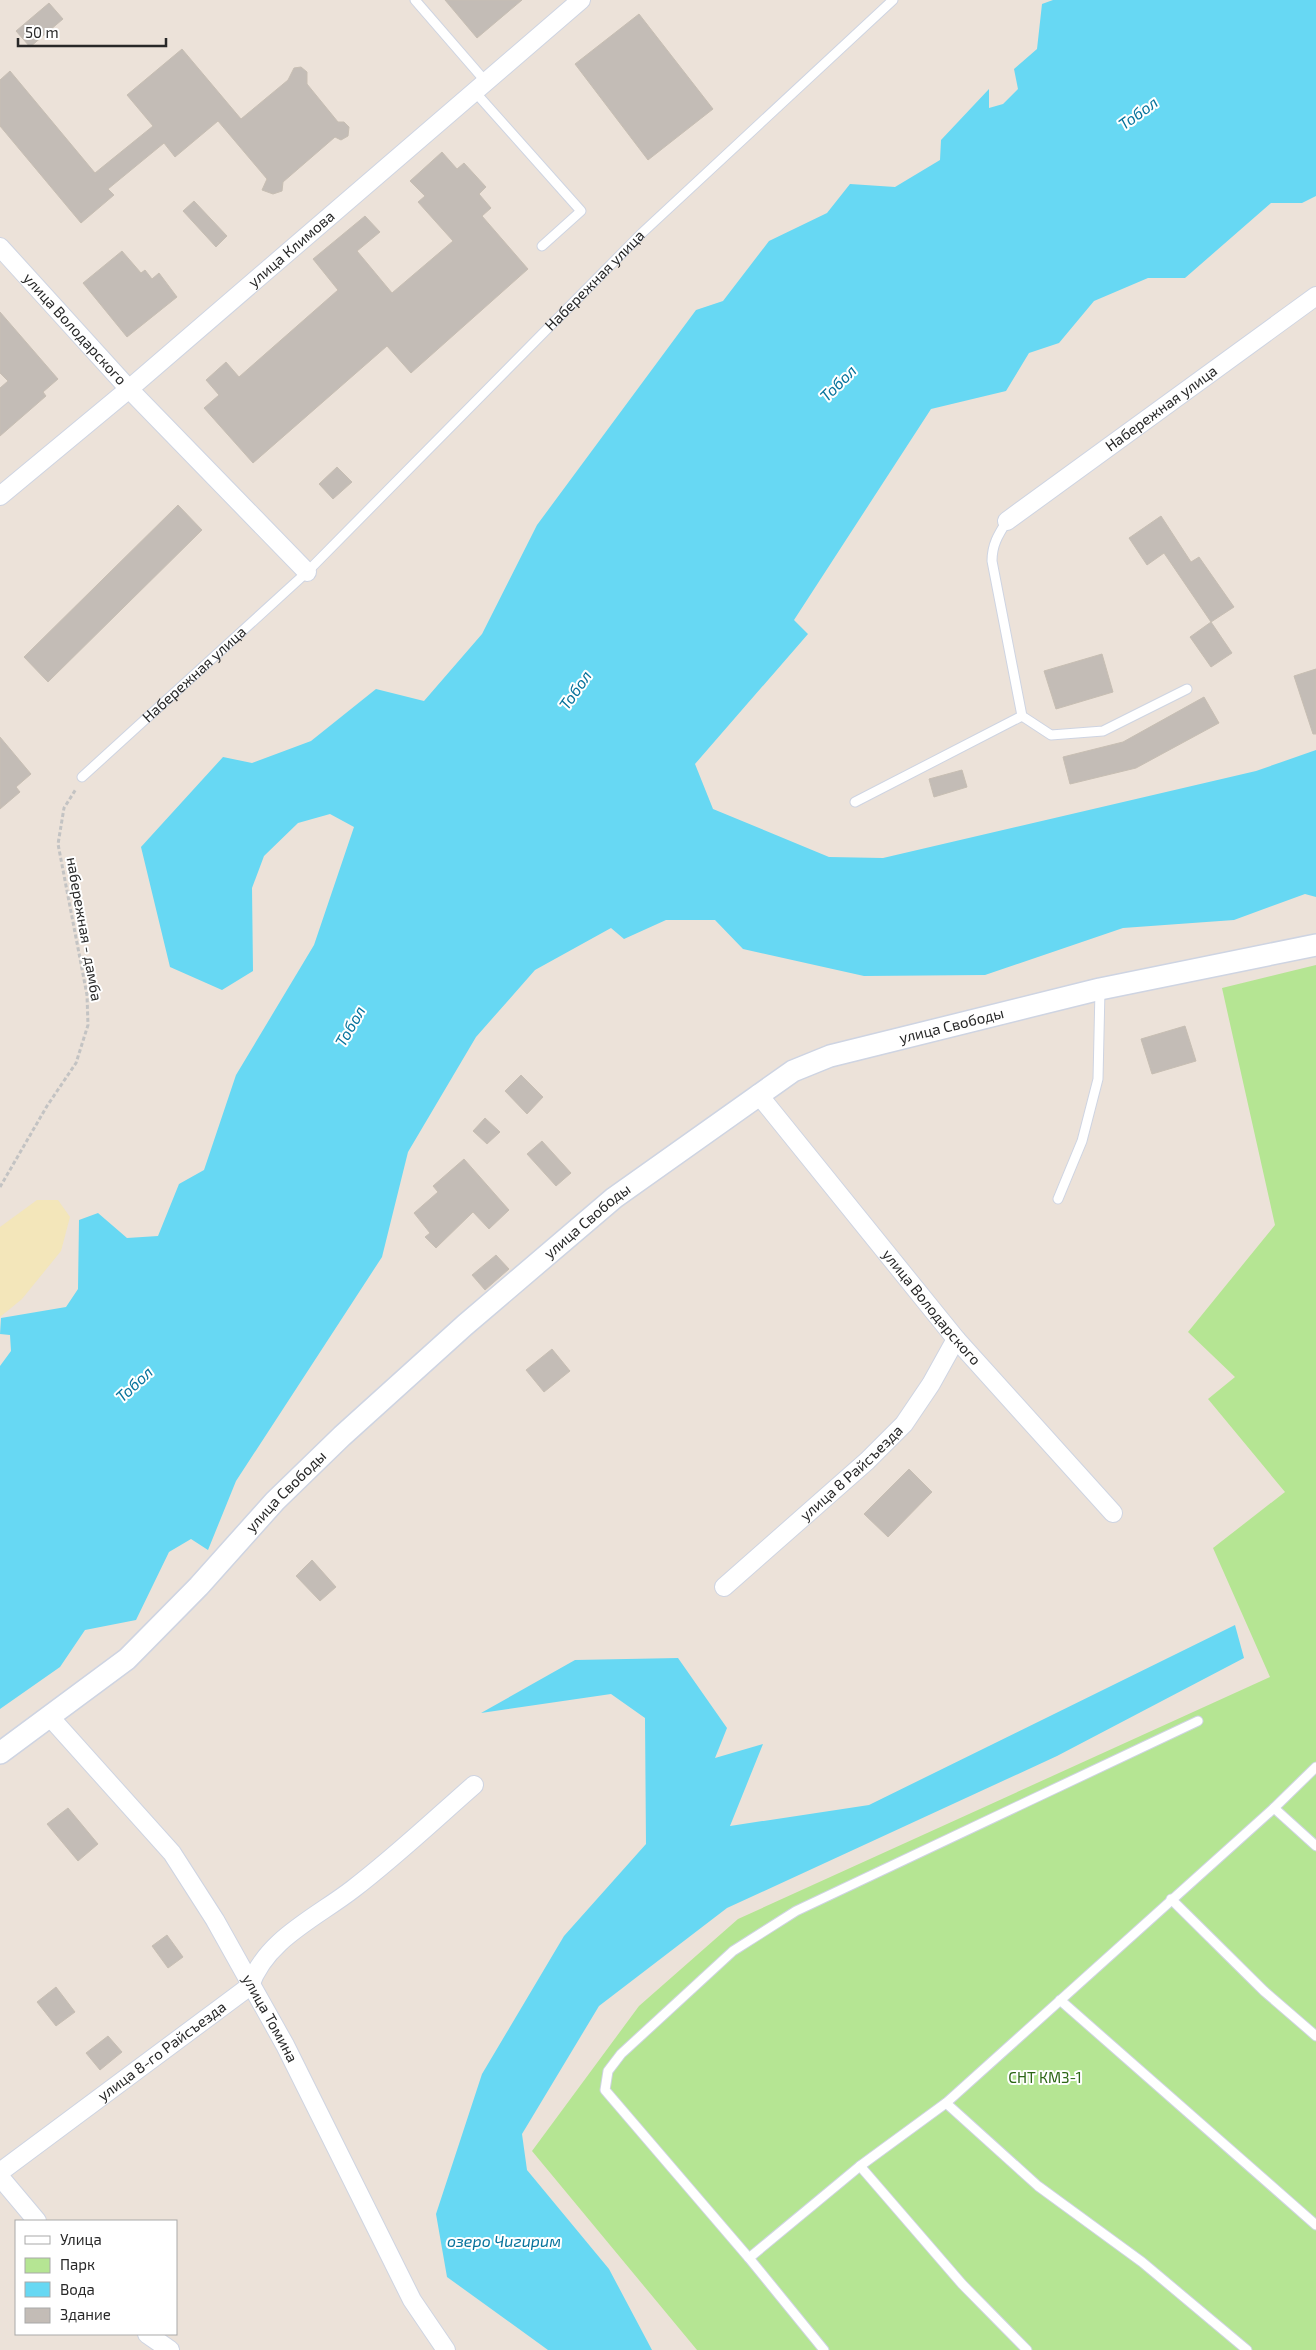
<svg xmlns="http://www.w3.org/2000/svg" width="1316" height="2350" viewBox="0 0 1316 2350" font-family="'Exo 2',sans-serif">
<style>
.green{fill:#b5e593}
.sand{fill:#f3e6ba}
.water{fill:#67d8f3}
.building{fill:#c3bcb6;stroke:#c7beb3}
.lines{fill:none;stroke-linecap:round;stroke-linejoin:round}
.service-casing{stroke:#ced4e2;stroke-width:11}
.minor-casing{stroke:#ced4e2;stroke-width:20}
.tertiary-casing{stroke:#ced4e2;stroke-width:24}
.path{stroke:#c3c3c3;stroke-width:3;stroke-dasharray:4 2.5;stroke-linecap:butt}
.service{stroke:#fff;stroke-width:9}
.minor{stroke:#fff;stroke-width:18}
.tertiary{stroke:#fff;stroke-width:21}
.labels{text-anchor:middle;stroke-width:4;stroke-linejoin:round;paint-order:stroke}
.street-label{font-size:15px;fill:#282828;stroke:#fff}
.park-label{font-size:15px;fill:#2d6716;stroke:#fff}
.water-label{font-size:16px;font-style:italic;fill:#08749d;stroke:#fff}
</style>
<rect width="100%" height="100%" fill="#ece2d9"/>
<path class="green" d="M1316,965V2350H697L532,2151L639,2006L738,1919L1270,1677L1213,1548L1285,1492L1208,1399L1235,1377L1188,1332L1275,1225L1222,988Z"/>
<path class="sand" d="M37,1200H58L70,1217L61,1251L22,1299L0,1317V1227Z"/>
<path class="water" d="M1053,0H1316V196L1302,203H1271L1185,278H1148L1094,301L1059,343L1029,353L1006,391L931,409L794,620L808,634L695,764L713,809L829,857L883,858L1256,771L1316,750V897L1305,894L1234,920L1123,928L985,975L864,976L743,949L715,920H666L624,939L611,928L535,970L476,1037L408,1152L382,1257L236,1481L208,1550L191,1539L169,1552L136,1620L85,1630L60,1667L0,1709V1366L11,1351L10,1335L0,1334L1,1318L66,1307L78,1289L79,1220L98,1213L127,1238L158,1236L179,1184L204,1170L236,1075L314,945L354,827L330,814L298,823L264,856L252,888L253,971L222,990L170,967L141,847L223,757L252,763L311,741L376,689L424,701L482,634L537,525L696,310L723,301L769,241L827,213L850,184L895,187L940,160L941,140L989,89V108L1003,104L1018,89L1014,69L1037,49L1042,4Z
M1235,1625L1244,1658L1057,1756L727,1908L599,2006L522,2134L527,2170L609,2269L652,2350H548L447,2277L436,2214L482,2074L564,1936L646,1844L645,1718L611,1694L481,1713L575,1660L678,1658L727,1728L715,1758L763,1744L730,1826L869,1805Z"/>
<path class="building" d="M445,0H522L477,38Z
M49,3L63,19L30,47L16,31Z
M639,14L713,109L648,160L575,64Z
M182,49L241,119L288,80L294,68L301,67L307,72V84L338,122H344L349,127L348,136L341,140L335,137L283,182L282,191L273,194L262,190L267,179L218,121L175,157L164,143L108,189L114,195L81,223L0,126V80L10,71L95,173L153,126L127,95Z
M442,152L457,169L464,163L486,187L479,194L491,208L482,216L528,269L411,373L387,346L253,463L204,408L219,395L206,380L226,362L239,377L338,290L313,259L365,216L380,232L357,251L392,293L453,241L418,202L425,196L410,181Z
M194,201L227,236L216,247L183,211Z
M122,251L141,273L145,270L152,279L159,273L177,297L127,337L83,283Z
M0,312L58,379L43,392L46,396L0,436V388L8,381L0,373Z
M337,467L352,482L333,499L319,484Z
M178,505L202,530L48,682L24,657Z
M1161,516L1191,562L1199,557L1234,607L1211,622L1164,553L1147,565L1129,538Z
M1211,622L1232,653L1211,667L1190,637Z
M1102,654L1113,692L1056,709L1044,671Z
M1316,669V734H1313L1294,676Z
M1204,697L1219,723L1136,768L1070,784L1063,757L1123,742Z
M0,737L31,774L16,787L20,792L0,809Z
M962,770L967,787L934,797L929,779Z
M1185,1026L1196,1061L1152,1074L1141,1039Z
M521,1075L543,1097L527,1114L505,1091Z
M485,1118L500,1132L487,1144L473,1131Z
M542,1141L571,1173L556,1186L527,1154Z
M464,1159L509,1210L489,1229L473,1212L436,1248L425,1237L430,1233L414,1213L438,1192L433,1186Z
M496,1255L509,1269L485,1290L472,1275Z
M552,1349L570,1371L544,1392L526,1370Z
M909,1469L932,1492L888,1537L864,1514Z
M312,1560L336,1587L320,1601L296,1576Z
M68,1808L98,1844L78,1861L47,1824Z
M167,1935L183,1957L168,1968L152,1946Z
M56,1987L75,2012L56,2026L37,2002Z
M108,2036L122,2052L100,2070L86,2053Z"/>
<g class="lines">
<defs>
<g id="service">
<path d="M415,0L486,82"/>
<path d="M475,92L581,211L542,246"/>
<path d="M1007,521C998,535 992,545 992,561L1022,716L1051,735L1103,731L1187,689"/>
<path id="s1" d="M82,777L307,572L642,233L893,0"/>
<path d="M855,802L1022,716"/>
<path d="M1058,1199L1082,1141L1098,1079L1100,990"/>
<path d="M1274,1808L1316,1846"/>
<path d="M1171,1899L1264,1991L1316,2036"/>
<path d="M1060,2000L1316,2225"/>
<path d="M946,2103L1038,2186L1142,2262L1247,2350"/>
<path d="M860,2166L962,2284L1027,2350"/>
<path d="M749,2258L860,2166L946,2103L1274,1808L1316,1767"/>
<path d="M824,2350L749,2258L605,2090L608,2071L621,2054L733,1951L796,1911L1198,1721"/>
</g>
<g id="minor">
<path id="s2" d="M0,247L129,389L307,572"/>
<path id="s3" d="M0,496L129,389L581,0"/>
<path id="s4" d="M1007,521L1316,296"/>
<path id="s5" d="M758,1094L956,1339L1113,1513"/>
<path id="s6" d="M724,1587L867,1461L904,1424L931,1384L956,1339"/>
<path id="s7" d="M50,1717L172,1853L215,1920L285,2045L412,2300L446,2350"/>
<path id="s8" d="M0,2172L250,1986C265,1940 317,1917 353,1889C395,1857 434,1820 474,1785"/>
<path d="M0,2177L37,2221"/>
<path d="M147,2334L170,2350"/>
</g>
<g id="tertiary">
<path id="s9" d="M0,1753L127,1659L199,1586L275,1501L342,1436L465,1325L614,1198L793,1071L830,1056L1100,989L1316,945"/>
</g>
</defs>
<use href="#service" class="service-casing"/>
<use href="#minor" class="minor-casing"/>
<use href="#tertiary" class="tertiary-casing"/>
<path class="path" d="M0,1187L47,1106L76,1063L88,1025L87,995L58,844L64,808L76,789"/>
<use href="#service" class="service"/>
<use href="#minor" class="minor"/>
<use href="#tertiary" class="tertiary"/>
</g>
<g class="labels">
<g class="street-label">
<text dy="5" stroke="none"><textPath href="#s3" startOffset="382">улица Климова</textPath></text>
<text dy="5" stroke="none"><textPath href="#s1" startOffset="714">Набережная улица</textPath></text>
<text dy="5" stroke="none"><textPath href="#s2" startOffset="111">улица Володарского</textPath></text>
<text dy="5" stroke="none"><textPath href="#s4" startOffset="191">Набережная улица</textPath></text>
<text dy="5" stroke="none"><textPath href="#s1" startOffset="152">Набережная улица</textPath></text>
<text transform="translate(84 929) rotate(80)" y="5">набережная - дамба</text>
<text dy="5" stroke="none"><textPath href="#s9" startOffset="1214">улица Свободы</textPath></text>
<text dy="5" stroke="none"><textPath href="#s9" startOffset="794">улица Свободы</textPath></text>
<text dy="5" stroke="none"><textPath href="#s5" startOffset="275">улица Володарского</textPath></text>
<text dy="5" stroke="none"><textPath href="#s6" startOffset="171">улица 8 Райсъезда</textPath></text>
<text dy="5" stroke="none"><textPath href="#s9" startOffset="389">улица Свободы</textPath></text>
<text dy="5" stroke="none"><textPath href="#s7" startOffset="375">улица Томина</textPath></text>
<text dy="5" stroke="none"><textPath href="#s8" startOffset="202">улица 8-го Райсъезда</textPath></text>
</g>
<g class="park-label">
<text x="1045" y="2083">СНТ КМЗ-1</text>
</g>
<g class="water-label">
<text transform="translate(1138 113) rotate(-36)" y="6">Тобол</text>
<text transform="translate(838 383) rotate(-45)" y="6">Тобол</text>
<text transform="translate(575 690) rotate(-55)" y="6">Тобол</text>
<text transform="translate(350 1026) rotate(-60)" y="6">Тобол</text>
<text transform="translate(134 1384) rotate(-43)" y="6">Тобол</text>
<text x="504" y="2247">озеро Чигирим</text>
</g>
</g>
<rect x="15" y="2220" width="162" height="115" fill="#ffffff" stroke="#a9a9a9"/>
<rect x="25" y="2236" width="25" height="8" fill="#ffffff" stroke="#a9a9a9"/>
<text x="60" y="2245" font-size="15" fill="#282828">Улица</text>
<rect x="25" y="2258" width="25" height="15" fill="#b5e593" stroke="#a9a9a9"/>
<text x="60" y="2270" font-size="15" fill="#282828">Парк</text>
<rect x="25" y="2282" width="25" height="15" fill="#67d8f3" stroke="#a9a9a9"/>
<text x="60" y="2295" font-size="15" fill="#282828">Вода</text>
<rect x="25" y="2308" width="25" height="15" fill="#c3bcb6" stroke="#a9a9a9"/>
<text x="60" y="2320" font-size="15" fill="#282828">Здание</text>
<path d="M18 38v8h148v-8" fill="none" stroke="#282828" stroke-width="2.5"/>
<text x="25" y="38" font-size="15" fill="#282828" stroke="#ffffff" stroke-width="4" paint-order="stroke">50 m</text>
</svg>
